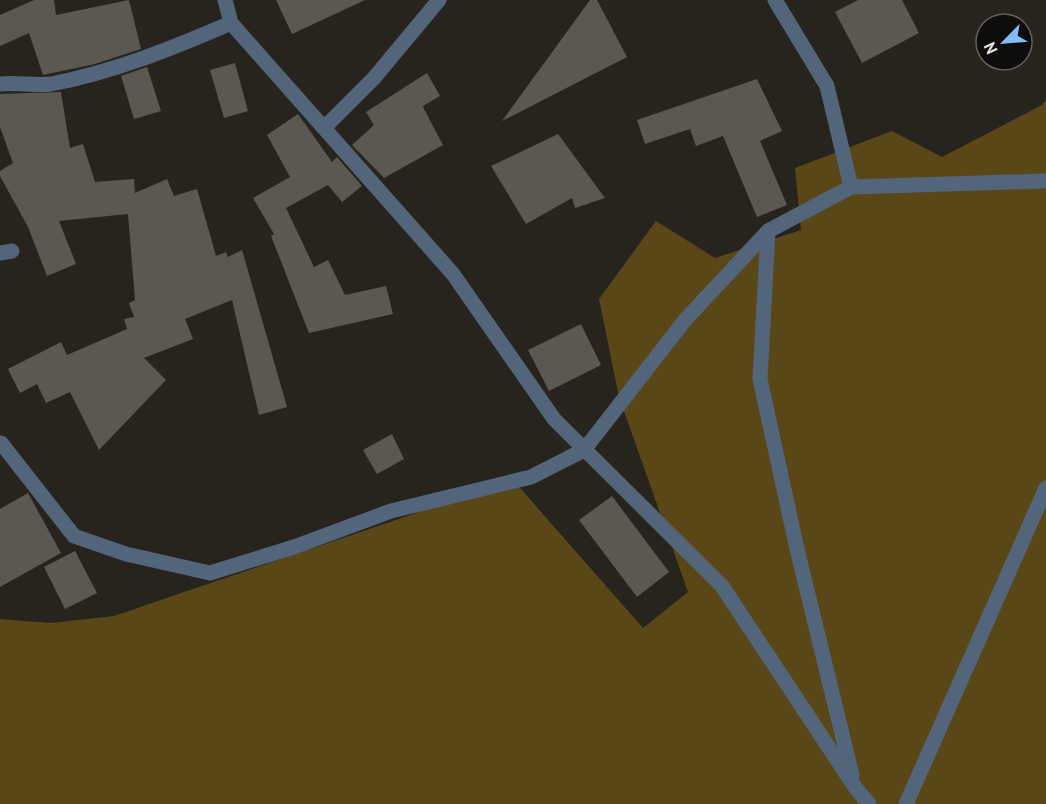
<svg xmlns="http://www.w3.org/2000/svg" width="1046" height="804" viewBox="0 0 1046 804" font-family="'PT Sans',sans-serif">
<style>
.green{fill:#5a4717}
.building{fill:#5b5851}
.lines{fill:none;stroke-linecap:round;stroke-linejoin:round}
.minor{stroke:#52657a;stroke-width:15}
</style>
<rect width="100%" height="100%" fill="#27241e"/>
<path class="green" d="M1046,100V804H0V619L51,623L114,616L513,480L643,628L688,592L619,397L599,299L656,221L715,258L801,230L795,168L892,131L942,157L1042,105Z"/>
<path class="building" d="M34,0H54L56,15L129,0L141,49L95,64L43,75L29,33L0,46V15Z
M276,0H365L292,34Z
M590,0H597L627,57L502,121Z
M858,0H902L919,33L862,63L835,12Z
M235,63L248,111L224,118L210,70Z
M147,67L161,111L134,119L121,76Z
M427,73L440,96L423,106L424,109L443,145L384,178L352,145L374,125L366,112Z
M757,79L782,131L760,141L787,205L757,217L723,136L696,146L690,129L645,144L637,120Z
M61,92L70,148L83,144L95,182L134,179L135,193L167,179L174,196L197,189L216,256L226,252L228,257L242,250L287,407L259,415L232,300L185,319L193,339L144,358L166,380L99,450L70,392L46,403L37,384L20,393L8,369L61,342L67,355L127,329L124,319L134,317L129,303L135,300L128,214L59,221L76,264L47,276L28,227L0,176V171L13,163L0,127V94Z
M298,114L332,162L337,157L362,186L342,202L328,185L286,208L314,267L328,260L345,295L386,286L393,314L309,333L271,236L274,234L253,198L290,177L267,135Z
M558,134L605,198L575,208L572,198L526,224L491,166Z
M581,324L601,365L549,391L528,350Z
M392,434L404,459L377,474L363,450Z
M28,493L61,553L0,587V509Z
M612,496L669,572L637,597L579,520Z
M75,551L97,593L65,609L44,567Z"/>
<g class="lines">
<path class="minor" d="M225,0L231,23L453,274L554,419L722,586L855,787L869,804
M775,0L827,86L851,187
M0,84C17,82 34,86 51,84C114,72 173,48 231,23
M325,127L374,78L439,0
M768,231L760,379L797,549L852,775
M0,253L12,251
M1,443L74,536L126,554L210,573L294,547L391,511L531,477L584,450L685,320L768,231L851,187L1046,181
M906,804L1046,488"/>
</g>
<g transform="translate(1004 42) rotate(245)"><circle r="28" fill="#0f0d0b" stroke="#63615f" stroke-width="1.5"/>
<path d="M0-4.5L10 22L0 15L-10 22Z" fill="#83bcfb"/>
<text y="-9" font-size="16" font-weight="bold" text-anchor="middle" fill="#e2e0dc">N</text>
</g>
</svg>
